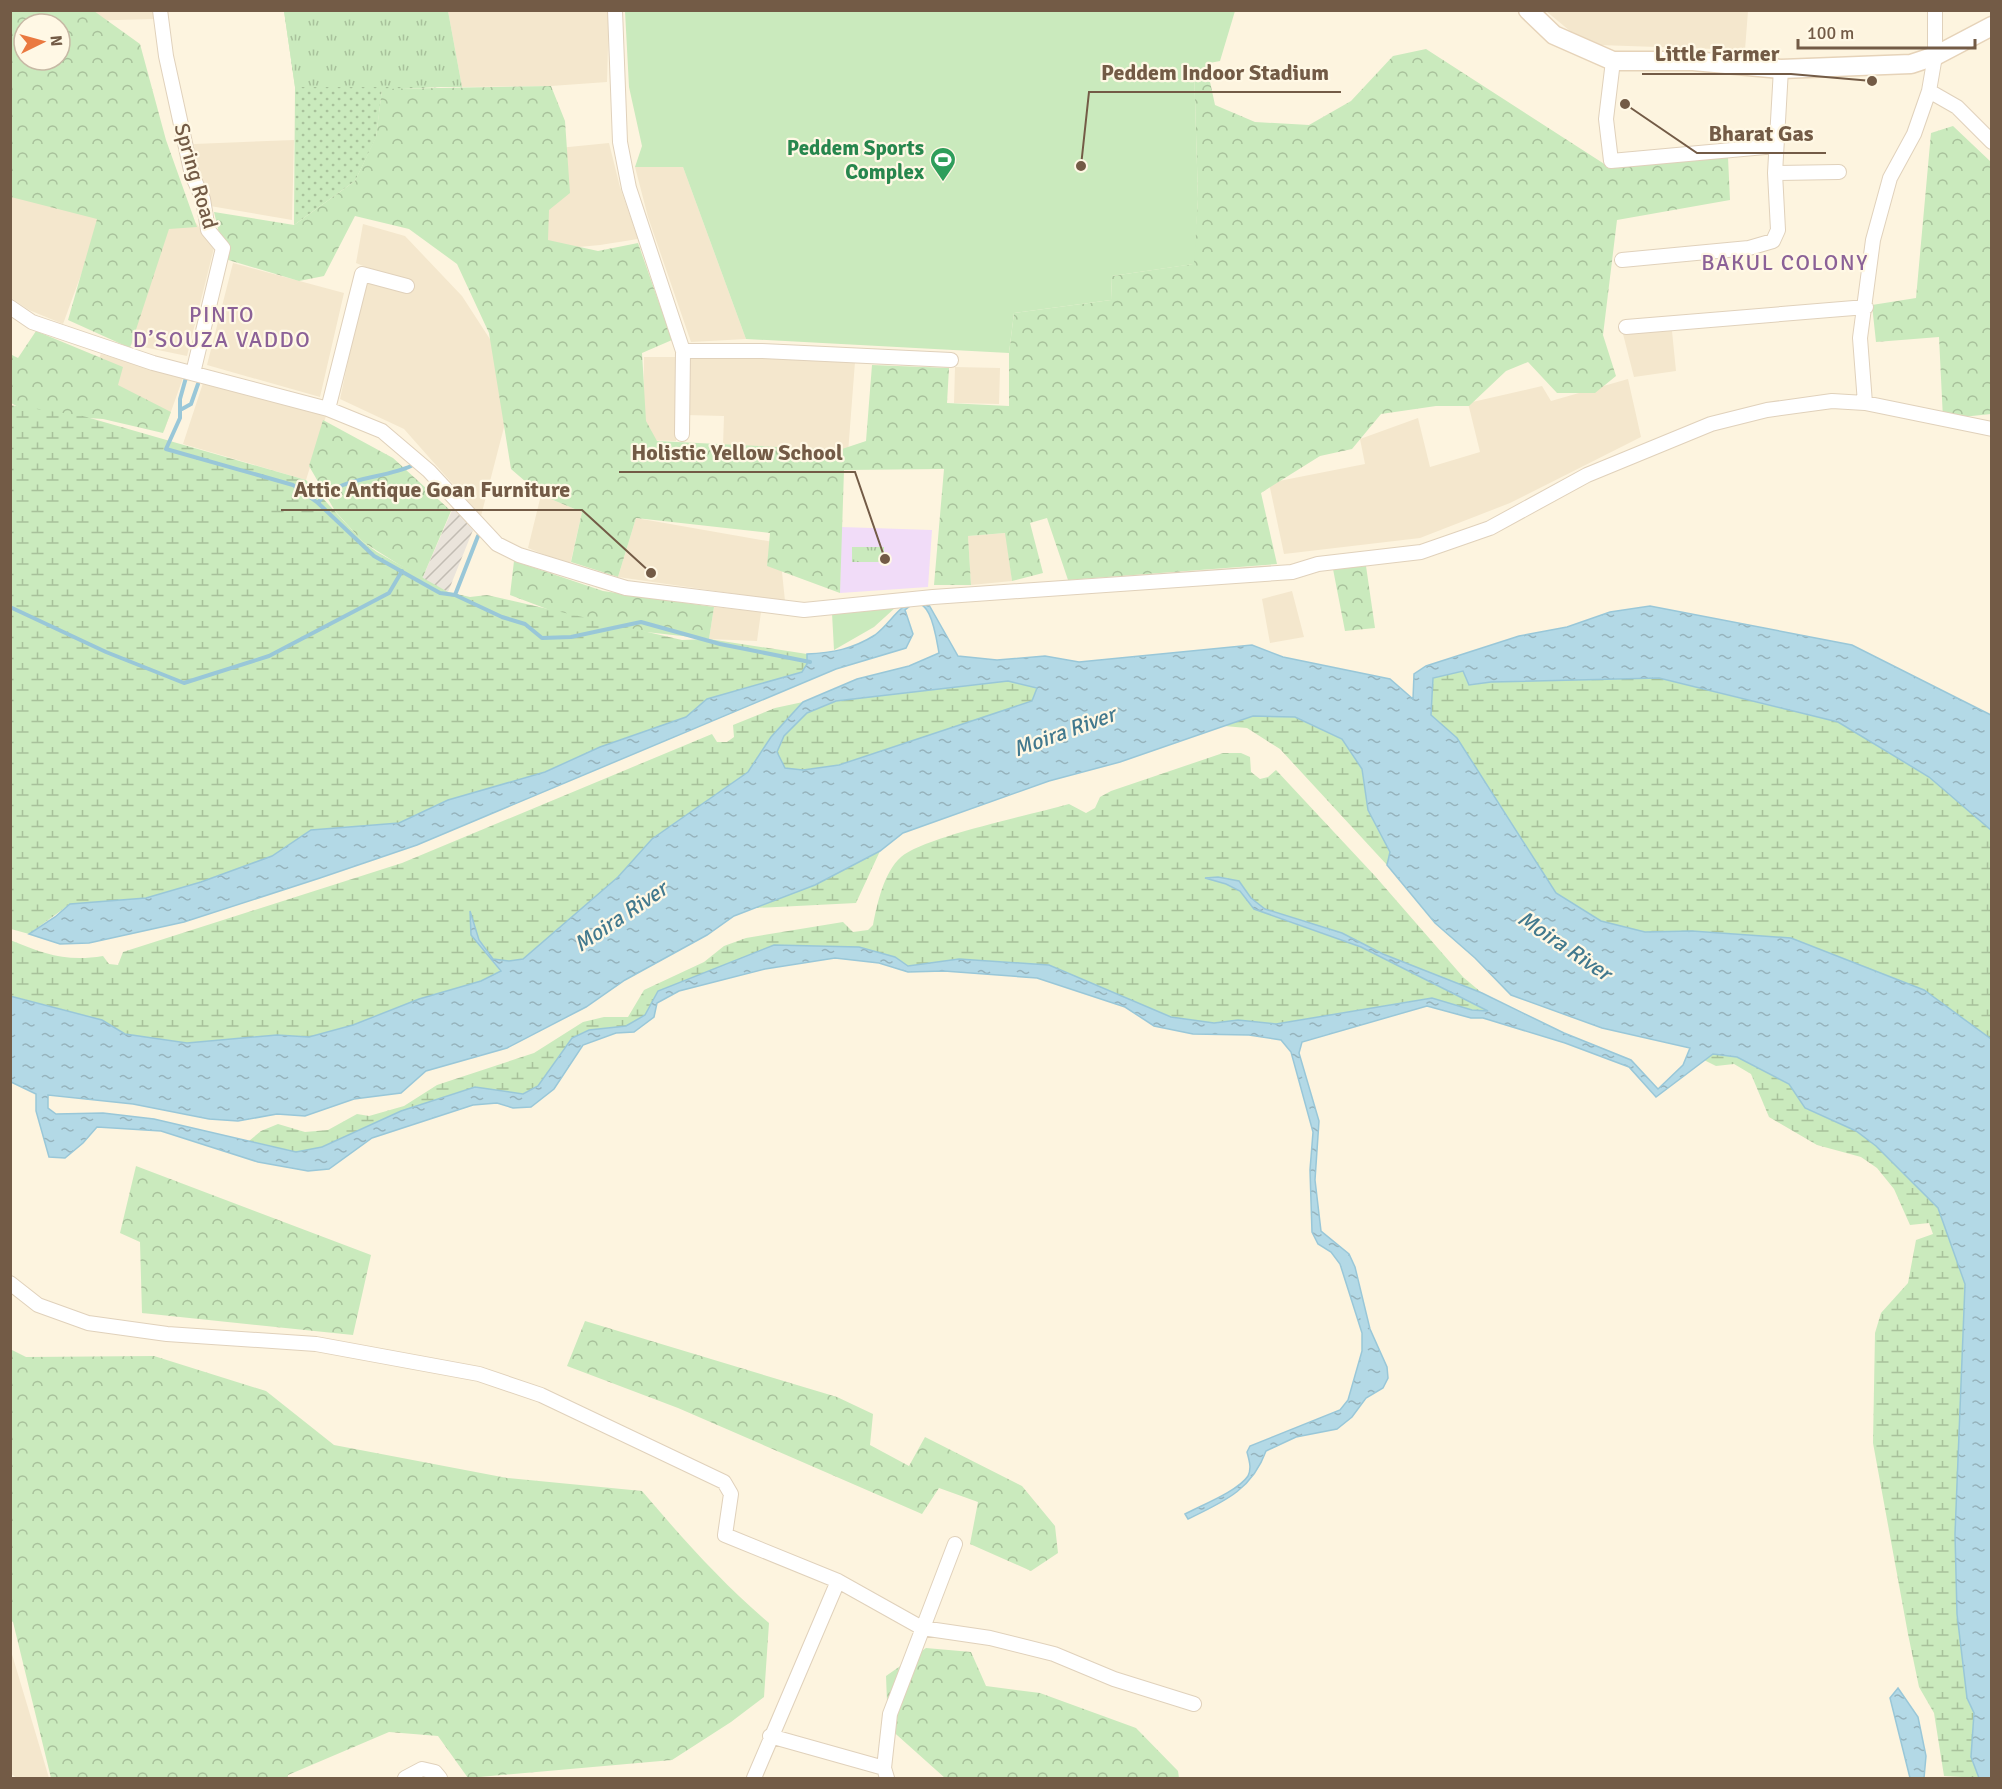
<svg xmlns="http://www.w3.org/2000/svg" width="2002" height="1789" viewBox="0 0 2002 1789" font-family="Signika,sans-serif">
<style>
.residential{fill:#f4e7cd}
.industrial{fill:url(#industrial-furrows)}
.education{fill:#f1dcf8}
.grass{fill:url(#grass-dots)}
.forest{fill:url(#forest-crowns);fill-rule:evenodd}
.wetland{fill:url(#wetland-marsh)}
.park{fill:url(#park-tufts)}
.garden{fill:#caeabd}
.water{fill:url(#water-ripples);stroke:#99c7d8;stroke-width:1.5;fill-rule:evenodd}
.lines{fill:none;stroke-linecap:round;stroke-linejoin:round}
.stream{stroke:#99c7d8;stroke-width:4}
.street-casing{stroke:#e0d1bb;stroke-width:16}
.secondary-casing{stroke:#e6d3b9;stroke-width:21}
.street{stroke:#fff;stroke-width:14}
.secondary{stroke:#fff;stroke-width:18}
.labels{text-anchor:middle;stroke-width:4.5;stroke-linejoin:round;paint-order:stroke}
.leisure-label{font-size:21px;font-weight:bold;fill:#27864d;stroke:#fff8e5;text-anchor:end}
.street-label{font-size:21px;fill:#735b46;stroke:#fff8e5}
.neighbourhood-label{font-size:22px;letter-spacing:1.5px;fill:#8b6197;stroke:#fff8e5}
.water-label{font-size:22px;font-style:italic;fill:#42798e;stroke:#fff8e5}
.leader{fill:none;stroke:#735b46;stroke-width:2}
.callout-dot{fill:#735b46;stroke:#fff8e5;stroke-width:2}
.callout-label{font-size:22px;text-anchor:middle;font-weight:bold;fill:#735b46;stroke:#fff8e5;stroke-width:4.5;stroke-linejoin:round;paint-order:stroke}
</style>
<defs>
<pattern id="industrial-furrows" width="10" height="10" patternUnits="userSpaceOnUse" patternTransform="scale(1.5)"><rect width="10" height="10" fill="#eae4db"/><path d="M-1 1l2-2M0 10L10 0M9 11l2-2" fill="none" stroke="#c2bcb3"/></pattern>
<pattern id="grass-dots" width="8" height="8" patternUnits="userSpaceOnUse" patternTransform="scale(1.5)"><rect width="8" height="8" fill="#caeabd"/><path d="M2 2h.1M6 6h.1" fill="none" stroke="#a8c19b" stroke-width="1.8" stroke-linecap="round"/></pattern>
<pattern id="forest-crowns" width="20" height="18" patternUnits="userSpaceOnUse" patternTransform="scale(1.5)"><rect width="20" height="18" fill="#caeabd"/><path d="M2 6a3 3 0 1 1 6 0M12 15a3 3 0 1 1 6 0" fill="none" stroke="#a8c19b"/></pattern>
<pattern id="wetland-marsh" width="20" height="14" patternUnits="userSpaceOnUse" patternTransform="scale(1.5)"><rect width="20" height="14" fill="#caeabd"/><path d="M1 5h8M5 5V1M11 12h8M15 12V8" fill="none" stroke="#a8c19b"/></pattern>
<pattern id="park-tufts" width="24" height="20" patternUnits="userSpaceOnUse" patternTransform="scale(1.5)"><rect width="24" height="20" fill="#caeabd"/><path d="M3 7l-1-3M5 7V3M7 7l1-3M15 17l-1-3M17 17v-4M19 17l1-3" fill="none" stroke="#a8c19b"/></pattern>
<pattern id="water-ripples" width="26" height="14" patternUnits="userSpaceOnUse" patternTransform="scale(1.5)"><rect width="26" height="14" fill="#b3d9e6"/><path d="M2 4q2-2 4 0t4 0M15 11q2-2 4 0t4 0" fill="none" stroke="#96b3bc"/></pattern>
</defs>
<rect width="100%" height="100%" fill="#fdf4df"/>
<path class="residential" d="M80,11H153V19L81,21Z
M448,11H609L607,82L551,86L462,87Z
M1546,11H1748L1745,50L1599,45L1576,36Z
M294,140L292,220L210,206L197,176L194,144Z
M609,143L620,187L638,239L600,245L515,253L507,153Z
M10,163L104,212L63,324L29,310L11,298Z
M635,167H683L746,339L691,342L648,217Z
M169,213L196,223L214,248L187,356L129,344Z
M363,224L405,236L462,296L519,384L510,404L481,516L404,429L340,399L368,268L356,263Z
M233,263L344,293L320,397L207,365Z
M1672,331L1676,371L1634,377L1623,334Z
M101,354L183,378L164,431L78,401Z
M687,354L855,362L848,453L723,446L724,416L686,415Z
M644,357H677L676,441L643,440Z
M955,367L1000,368L999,404L954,403Z
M1628,379L1641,437L1510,503L1420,538L1284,554L1269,483L1365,464L1360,439L1418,418L1430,467L1480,452L1468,403L1542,386L1551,401Z
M203,383L326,416L306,480L183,444Z
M541,495L582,512L570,565L528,548Z
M636,518L779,543L785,601L618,577Z
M1006,533L1012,581L971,585L968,536Z
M1292,591L1304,637L1270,643L1262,599Z
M714,607L761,612L757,641L709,639Z
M11,1651L49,1778H17L11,1774Z"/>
<path class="industrial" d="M453,508L473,530L448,592L422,579Z"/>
<path class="education" d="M841,527L932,530L928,587L840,593Z"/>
<path class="grass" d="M284,11H425L441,87L382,90L376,138L355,181L294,225L295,87Z"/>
<path class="forest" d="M10,11H94L140,44L166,140L197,227L169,229L130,348L68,320L97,219L11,197ZM24,24H60V60H24Z
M1426,49L1609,167L1728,157L1730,200L1617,220L1603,335L1616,376L1595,393H1557L1528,362L1506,371L1469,406H1436L1381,414L1352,449L1320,456L1261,493L1277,564L1068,580L1047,518L1030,523L1043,573L1012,581L1005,533L968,536L971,585H934L944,469L844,470L840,593L767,566L770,533L636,518L618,577L571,562L582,512L541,495L511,469L489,333L457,264L409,229L355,216L324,276L299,281L225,259L214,212L294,225L355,181L376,137L382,89L551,86L565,121L570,193L549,210L548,240L598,251L638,243L672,340L642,353L646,421L657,441L839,450L866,441L872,365L949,368L947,403L1009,406V353L1014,313L1111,300L1112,276L1193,264L1198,199L1194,65L1206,63L1215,105L1255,122L1309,125L1351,101L1393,56Z
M1953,126L1991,162V414L1943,419L1939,337L1876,342L1872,305L1916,298L1931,133Z
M36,331L123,367L118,385L171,412L163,433L103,419L31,414L11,403L10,354L18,358Z
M323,420L393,458L451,511L422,579L363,542L335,511L309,466Z
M514,561L603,591L714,607L709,639L592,626L510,595Z
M1366,566L1375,628L1345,631L1333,569Z
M136,1166L371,1255L353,1335L142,1313L140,1242L120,1233Z
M585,1321L837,1397L873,1414L870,1445L909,1466L925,1437L1022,1486L1055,1526L1058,1553L1031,1571L970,1544L978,1502L939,1488L922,1514L678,1408L567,1366Z
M10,1349L26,1357L154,1356L266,1391L334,1445L507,1478L642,1491C682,1538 722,1583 769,1623L764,1697L731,1722L672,1760L468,1778L438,1736L389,1732L288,1775L287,1778H51L13,1622L11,1621Z
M926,1648L971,1652L986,1686L1040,1693L1136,1728L1178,1771L1179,1778H945L888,1727L886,1676Z"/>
<path class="wetland" d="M10,405L83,416L306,480L363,542L377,552L448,592L470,597L487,595L682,640L709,639L807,654V664L802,672L707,699L686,717L600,747L545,772L448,800L399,823L311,830L272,856L201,882L146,898L70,904L29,934L11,929Z
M1463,671L1469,685L1491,682L1659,678L1838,722L1929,777L1991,830V1039L1924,990L1791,938L1692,931L1645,932L1601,921L1556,894L1431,715L1433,678Z
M1008,681L1037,688L1032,701L839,765L803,770L785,768L777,752L784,736L807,713L836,701Z
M803,702L771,737L748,772L652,839L618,877L523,959L509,961L493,959L479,940L470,917L471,935L501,972L481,981L419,999L353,1025L309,1037L277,1035L187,1043L125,1034L102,1020L11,996L10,940C44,954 66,962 103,956L109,964L118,965L123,952L402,863L712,734L717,742H727L734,737L733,725L775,708Z
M1253,716L1295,717L1342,739L1362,769L1368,810L1390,852L1387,865L1280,749L1247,728L1224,726Z
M1223,753H1241L1250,757L1251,772L1260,779L1268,777L1276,770L1375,876L1463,977L1482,993L1383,954L1342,933L1264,909L1251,898L1239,881L1208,878L1226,884L1240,891L1255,909L1361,947L1488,1011L1472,1010L1432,998L1276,1024L1238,1020L1214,1023L1171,1017L1049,965L959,959L908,966L895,957L859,947L693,978L658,991L645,1015L626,1026L589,1030L572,1038L538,1086L522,1094L475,1087L401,1111L322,1147L297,1152L249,1141L261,1131L278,1124L305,1132L328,1130L357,1114L369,1116L404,1106L437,1085L534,1053L583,1022L604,1017H628L644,990L704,962L724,946L746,938L843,922L853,932L868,930L873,925C877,904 884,872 901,857C923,837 1034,814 1069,804L1086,813L1095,808L1100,797L1111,791Z
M880,851L856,903L755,908L768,903Z
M1714,1054L1737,1057L1789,1084L1805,1108L1856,1131L1876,1146L1938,1208L1965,1284L1967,1698L1974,1713L1971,1757L1979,1778L1944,1776L1934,1713L1919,1687L1908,1634L1873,1443L1875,1333L1881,1313L1908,1283L1916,1240L1933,1234L1929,1223L1910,1225L1894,1189L1877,1168L1861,1157L1817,1145L1769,1117L1751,1074L1734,1064L1716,1066L1704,1060Z"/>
<path class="park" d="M284,11H448L462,87H295Z
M852,547H884V562H852Z"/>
<path class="garden" d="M625,11H1235L1220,61L1194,66L1198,199L1194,264L1112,276L1111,300L1014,313L1009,353L746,339L683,167H635L642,146L629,87Z
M896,607L874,627L834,650L832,613Z"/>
<path class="water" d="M922,600L929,605L958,656L997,660L1045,656L1079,662L1252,645L1283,657L1390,679L1413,699L1414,674L1426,666L1519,636L1567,627L1610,612L1650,606L1852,645L1991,715V830L1929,777L1838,722L1659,678L1491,682L1469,685L1463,671L1433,678L1431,715L1457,738L1556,893L1601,921L1645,932L1692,931L1791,938L1924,990L1991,1039V1778H1979L1971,1757L1974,1713L1967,1698L1957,1614L1955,1534L1965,1284L1938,1208L1876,1146L1856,1131L1805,1108L1789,1084L1737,1057L1713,1054L1656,1097L1629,1067L1565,1043L1483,1018H1471L1427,1006L1302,1042L1299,1053L1319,1121L1315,1180L1321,1231L1349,1254L1355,1267L1370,1329L1387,1367L1388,1378L1383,1388L1366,1398L1352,1417L1337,1429L1296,1437L1266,1451C1252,1490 1223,1502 1188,1519L1185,1514C1202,1505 1238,1491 1248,1476C1252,1468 1249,1460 1247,1452L1250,1446L1340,1410L1348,1400L1362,1351V1333L1340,1264L1331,1252L1318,1244L1312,1232L1310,1170L1313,1132L1291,1052L1281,1040L1249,1035L1193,1034L1154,1026L1125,1007L1037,978L944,971L908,972L879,963L835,958L765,969L679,991L657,1003L654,1017L634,1032L616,1033L583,1045L554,1089L531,1107L513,1108L497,1103L473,1105L372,1138L329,1169L308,1171L258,1162L161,1131L97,1127L83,1143L65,1158L49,1157L36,1111V1094L11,1082L10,996L102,1020L125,1034L187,1043L277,1035L309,1037L353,1025L419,999L481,981L501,971L471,935L470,911L479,940L493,959L509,961L523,959L618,877L652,839L748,772L771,737L803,702L857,679L909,666L939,653C936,637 930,586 905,610L913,634L906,648L836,669L417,845L320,878L184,922L89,943L60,944L29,934L55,917L70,904L146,898L201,882L272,856L311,830L399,823L448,800L545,772L600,747L686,717L707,699L802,672L807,664V654C832,653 853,649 875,635C893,622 898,602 922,600ZM1008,681L1037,688L1032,701L839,765L803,770L785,768L777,752L784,736L807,713L836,701ZM1253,716L1295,717L1342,739L1362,769L1368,810L1390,852L1387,865L1435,923L1475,958L1511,995L1602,1028L1690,1048L1683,1065L1658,1089L1631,1060L1564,1033L1482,993L1383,954L1342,933L1265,909L1251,898L1239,881L1218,877L1205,878L1226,884L1240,891L1254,909L1361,947L1488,1011L1472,1010L1432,998L1276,1024L1238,1020L1214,1023L1171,1017L1049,965L959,959L908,966L895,957L859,947L774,945L658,991L645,1015L626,1026L589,1030L572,1038L538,1086L523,1094L475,1087L401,1111L322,1147L296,1152L154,1119L103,1113L56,1114L48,1108V1095L133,1104L209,1119L238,1121L277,1114L305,1116L354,1099L401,1093L426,1071L507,1048L586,1007L625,980L707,935L734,916L815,885L880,851L903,833L1049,781L1120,762Z
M1898,1688L1918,1717L1926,1756L1924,1778H1910L1890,1698Z"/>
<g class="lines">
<path class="stream" d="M187,374L180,399V418L166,449L293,485L318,503L374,556L440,593L455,595L502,617L525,624L542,638L571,637L641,622L720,644L810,662
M182,409L191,404L198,384
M318,503C335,477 384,479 411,466
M455,595L478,536
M10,607L106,652L184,683L269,656L389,593L402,571"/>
<defs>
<path id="street" d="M160,10L166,56L192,175L203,199L208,230L223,248L193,373
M615,10L620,142L629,188L683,351L682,434
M1613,61L1606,119L1611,161L1776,146
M1929,91L1957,107L1992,142
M1775,173L1839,172
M1622,260L1749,248L1773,241L1778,230L1775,173L1781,69
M10,307L32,322L153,363L328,409L382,431L429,471L497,544L519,555L626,588L804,610L933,597L1292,572L1318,564L1421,552L1490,528L1587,475L1711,424L1767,410L1832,401L1865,403L1992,429
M1626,327L1866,307
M683,351H762L951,360
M1865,403L1860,338L1873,240L1890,178L1914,134L1929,91L1935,56V10
M328,409L362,274L407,286
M10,1283L38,1305L88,1323L167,1334L316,1344L479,1374L541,1395L724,1482L731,1494L725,1535L838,1581L922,1628L990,1638L1054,1654L1114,1679L1194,1704
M770,1736L884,1768L887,1778
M884,1768L890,1714L955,1544
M405,1778L422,1769L435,1772L440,1778
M754,1778L838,1581"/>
<path id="secondary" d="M1528,10L1554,35L1613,61H1693L1781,69L1911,64L1935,56L1992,26"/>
</defs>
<use href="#street" class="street-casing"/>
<use href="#secondary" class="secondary-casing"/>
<use href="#street" class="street"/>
<use href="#secondary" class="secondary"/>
</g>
<defs>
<symbol id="stadium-pin" viewBox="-11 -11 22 30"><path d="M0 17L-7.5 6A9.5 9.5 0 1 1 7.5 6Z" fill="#2e9e5b" stroke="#fff8e5"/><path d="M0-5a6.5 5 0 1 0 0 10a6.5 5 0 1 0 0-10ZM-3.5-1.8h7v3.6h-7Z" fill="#fff"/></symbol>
</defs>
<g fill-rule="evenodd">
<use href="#stadium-pin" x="928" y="145" width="30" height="40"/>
</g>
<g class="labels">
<g class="leisure-label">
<text x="924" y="155">Peddem Sports<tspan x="924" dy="24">Complex</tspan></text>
</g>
<g class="street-label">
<text transform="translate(196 176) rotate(74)" y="7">Spring Road</text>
</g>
<g class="neighbourhood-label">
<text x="1785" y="270">BAKUL COLONY</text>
<text x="222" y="322">PINTO<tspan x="222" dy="25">D’SOUZA VADDO</tspan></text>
</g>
<g class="water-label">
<text transform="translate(1064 731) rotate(-20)" y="8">Moira River</text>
<text transform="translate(620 916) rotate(-34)" y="8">Moira River</text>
<text transform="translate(1565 945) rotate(34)" y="8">Moira River</text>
</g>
</g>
<path class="leader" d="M1872 81L1791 74H1642M1081 166L1089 92H1341M1625 104L1697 153H1826M885 559L855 472H619M651 573L582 510H281"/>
<g class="callout-dot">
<circle cx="1872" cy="81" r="6"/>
<circle cx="1081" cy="166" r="6"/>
<circle cx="1625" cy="104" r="6"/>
<circle cx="885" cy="559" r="6"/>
<circle cx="651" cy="573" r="6"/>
</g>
<g class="callout-label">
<text x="1717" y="61">Little Farmer</text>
<text x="1215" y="80">Peddem Indoor Stadium</text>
<text x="1761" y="141">Bharat Gas</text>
<text x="737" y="460">Holistic Yellow School</text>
<text x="432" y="497">Attic Antique Goan Furniture</text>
</g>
<rect width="2002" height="1789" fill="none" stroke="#735b46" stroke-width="24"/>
<g transform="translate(42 42) rotate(85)"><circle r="28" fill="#fff8e5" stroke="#c7b9a5" stroke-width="1.5"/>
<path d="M0-4.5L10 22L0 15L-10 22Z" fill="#ea7940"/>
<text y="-9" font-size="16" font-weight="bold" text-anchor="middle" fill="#735b46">N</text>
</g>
<path d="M1798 39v9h177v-9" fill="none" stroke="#735b46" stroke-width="3"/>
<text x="1807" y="39" font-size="18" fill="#735b46" stroke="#fff8e5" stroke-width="4.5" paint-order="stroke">100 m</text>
</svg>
